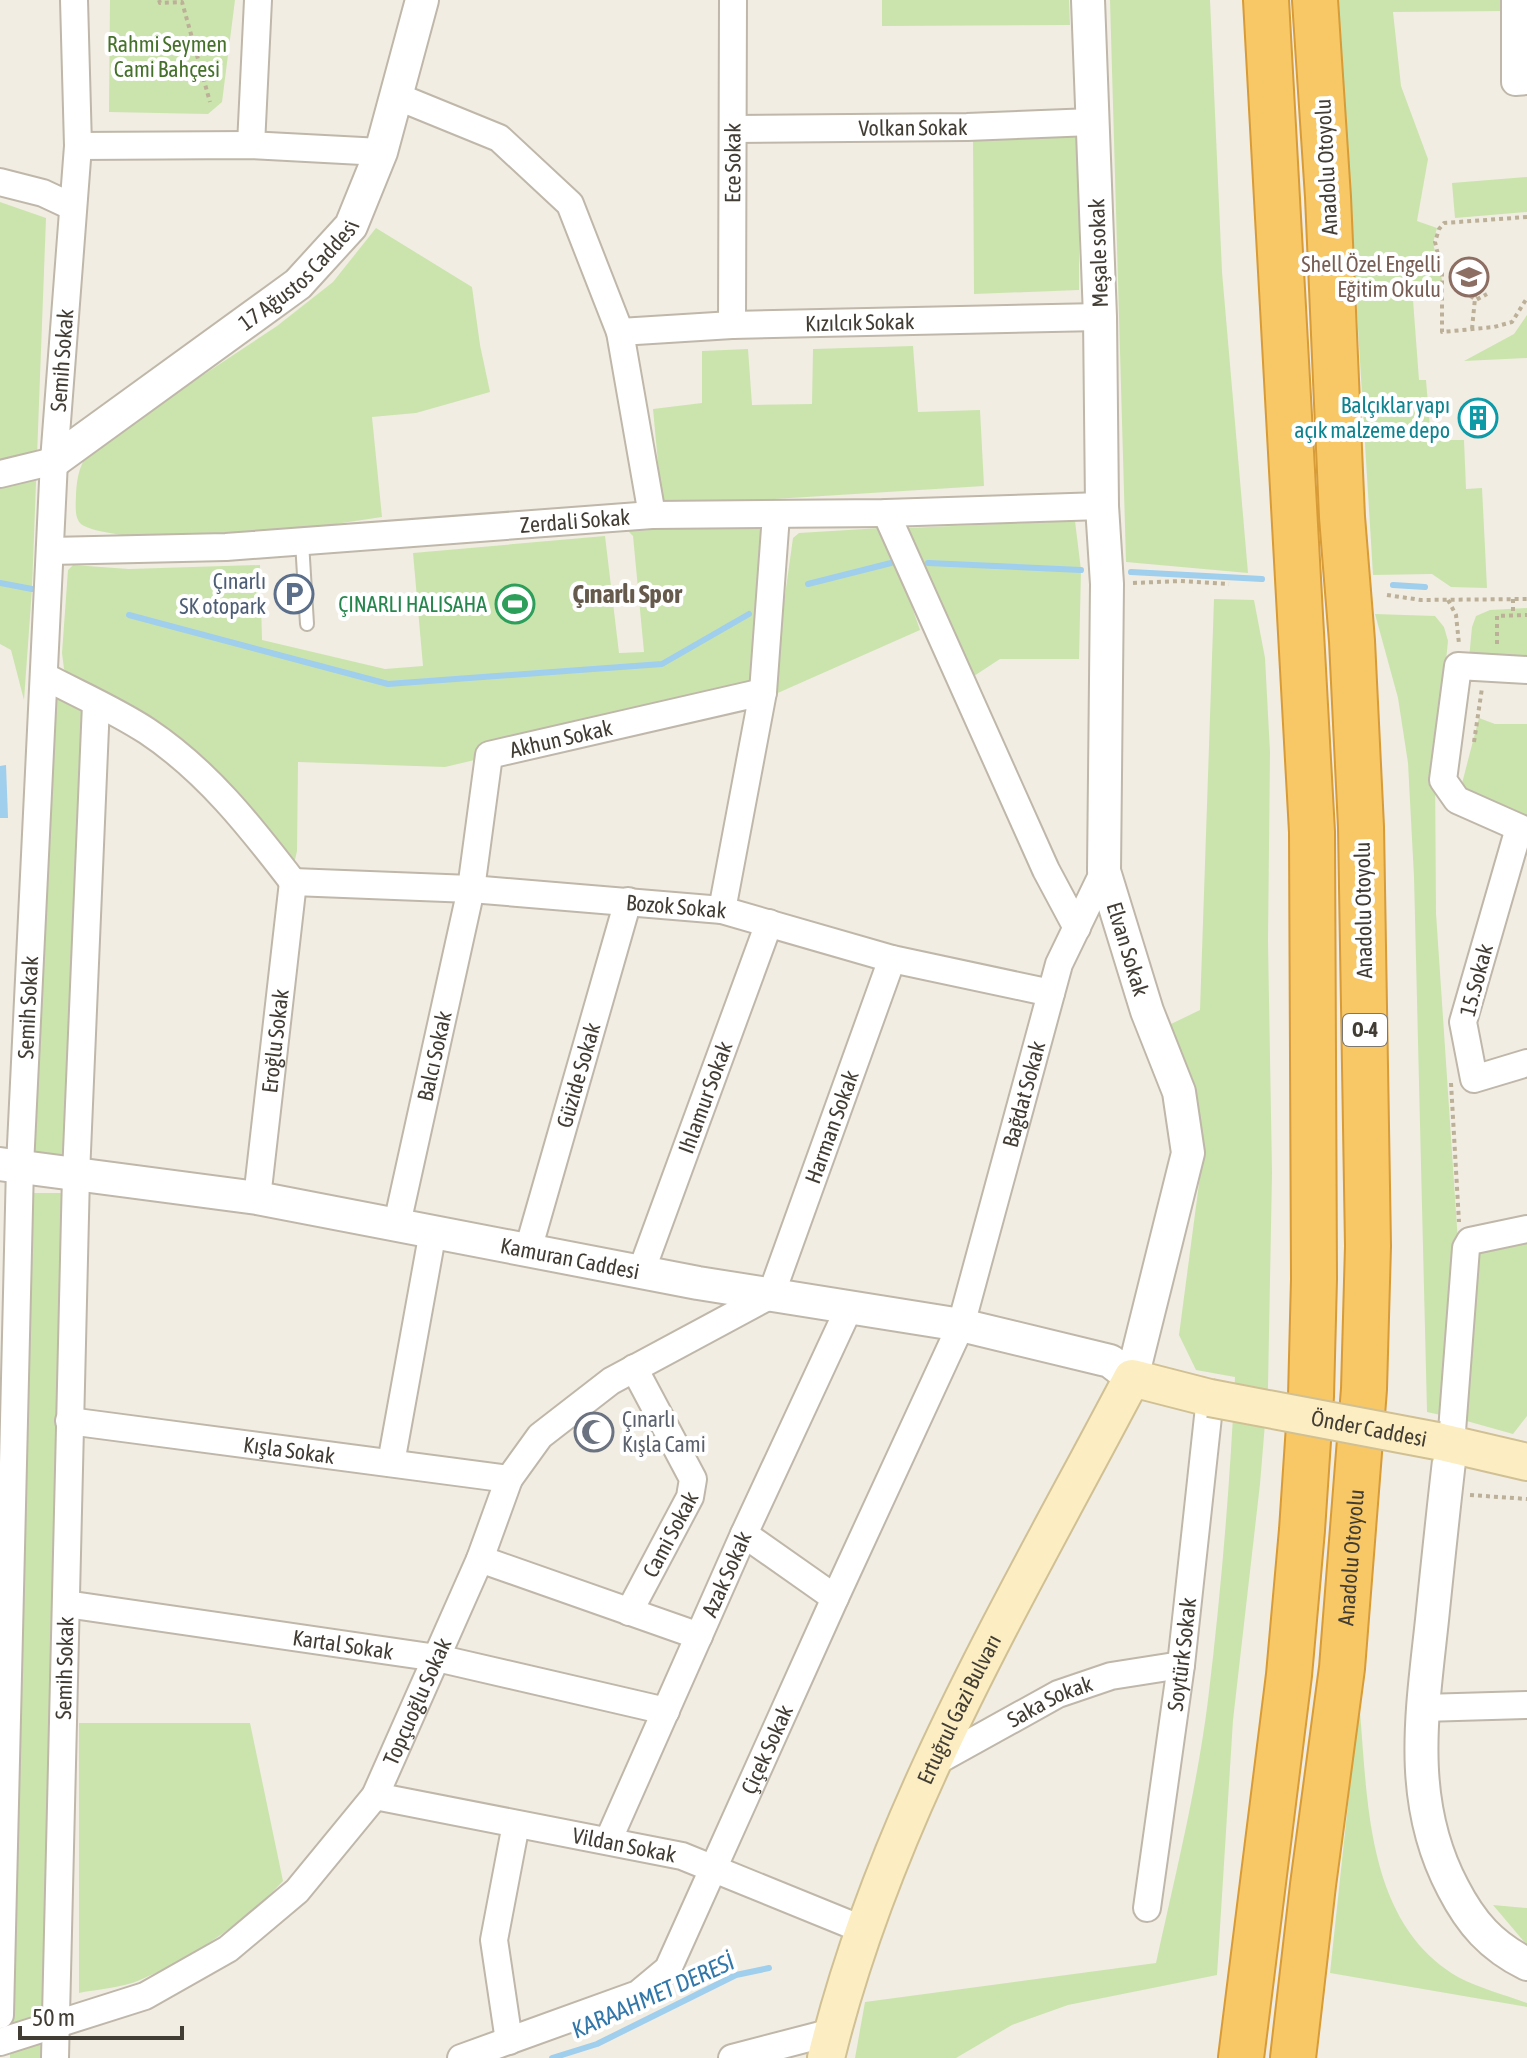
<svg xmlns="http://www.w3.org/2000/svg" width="1527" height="2058" viewBox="0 0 1527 2058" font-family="'Asap Condensed',sans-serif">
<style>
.green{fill:#cbe4ad}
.water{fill:#a0ceed}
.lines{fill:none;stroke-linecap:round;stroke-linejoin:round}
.stream{stroke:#a0ceed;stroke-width:6}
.service-casing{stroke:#bfb7a9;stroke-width:16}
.minor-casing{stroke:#bfb7a9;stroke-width:30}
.tertiary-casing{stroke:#bfb7a9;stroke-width:36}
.secondary-casing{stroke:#d0c094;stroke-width:40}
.motorway-casing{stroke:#d79b37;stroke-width:48}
.path{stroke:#bdb098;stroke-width:4;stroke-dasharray:4 4;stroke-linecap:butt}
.service{stroke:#fff;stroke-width:12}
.minor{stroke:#fff;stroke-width:26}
.tertiary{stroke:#fff;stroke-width:32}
.secondary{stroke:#fceec2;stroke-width:36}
.motorway{stroke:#f8c766;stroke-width:44}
.secondary-bridge-casing{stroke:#d0c094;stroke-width:40;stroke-linecap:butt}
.secondary-bridge{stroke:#fceec2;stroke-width:36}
.labels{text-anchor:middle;stroke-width:8;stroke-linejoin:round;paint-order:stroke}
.shield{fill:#fff;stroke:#7b7771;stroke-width:2}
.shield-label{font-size:20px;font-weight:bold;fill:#423d34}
.park-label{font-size:22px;fill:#45712a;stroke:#fff}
.street-label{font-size:22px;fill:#423d34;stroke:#fff}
.education-label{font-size:22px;fill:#785e54;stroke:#fff;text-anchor:end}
.culture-label{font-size:22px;fill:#0d838f;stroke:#fff;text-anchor:end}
.service-label{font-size:22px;fill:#4e5e75;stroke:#fff;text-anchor:end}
.leisure-label{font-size:22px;fill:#27864d;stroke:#fff;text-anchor:end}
.worship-label{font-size:22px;fill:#5b616d;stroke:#fff;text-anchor:start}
.water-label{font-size:24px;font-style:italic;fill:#3277a9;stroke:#fff}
.quarter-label{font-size:26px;font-weight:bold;fill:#655a4b;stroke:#fff}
</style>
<rect width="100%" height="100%" fill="#f1ede3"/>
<path class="green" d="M110,0H235L222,102L208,114L109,112Z
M882,0H1069L1070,25L882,26Z
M1110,0H1210L1222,272L1248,573L1126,562Z
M1338,0H1505V11L1393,12L1401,86L1428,159L1417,221L1437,228L1433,243L1443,284L1430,298L1413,300L1419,380H1426L1431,440H1464L1466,489L1482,488L1487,588L1451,587L1432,574L1373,575Z
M1079,137V290L974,294L973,140Z
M1527,177V212L1455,218L1452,183Z
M0,202L46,218L32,589L24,700L11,650L0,644Z
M376,228L472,287L480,345L490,392L416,413L372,417L382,517C326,525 269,536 212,540C190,541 92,537 80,523C74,516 76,503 76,494C77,476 80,463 91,449L277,326L333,282Z
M1527,315V358L1464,361L1514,334Z
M913,346L918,412L980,410L984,486L662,506L653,409L702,403V351L748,349L752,405L812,404L813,349Z
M1075,521L1081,570L1079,659H1000L974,676L906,528Z
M767,525L754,694L445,767L298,762L297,851L294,864L216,769L152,722L72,678L64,669L62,653L68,570L73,565L129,569L260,565L262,640L385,669L423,666L413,553L605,536L619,653L644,652L633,536L628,531Z
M881,528L886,532L920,630L771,696L793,538L799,533Z
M1214,599L1254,600L1265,658L1270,752L1268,941L1272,1173L1268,1387L1260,1484L1233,1720L1217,1975L1068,2005L1012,2025L956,2058H855L865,2002L1156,1963C1175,1876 1197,1788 1208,1700C1221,1593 1230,1485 1235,1377L1196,1370L1179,1335L1202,1161L1197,1101L1171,1024L1200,1010Z
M1527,608V658L1469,659L1472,627L1476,616L1490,610Z
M1375,614L1435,616L1444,627L1448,641L1435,770L1436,913L1458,1242L1445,1416L1427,1412L1414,877L1408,763L1398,698Z
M53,694L88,710L65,1162L32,1156Z
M1479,718L1495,724H1527V822L1460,791Z
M31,1193H64L46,2012L10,2024Z
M1527,1238V1416L1513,1434L1463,1420L1471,1254Z
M1359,1701C1368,1796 1364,1922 1458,1977C1479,1988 1505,1995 1527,2003V2007L1330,1973Z
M79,1723H250L283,1881C248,1920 189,1960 140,1980C122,1988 98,1989 79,1993Z
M1493,1905L1527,1908V1945L1526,1944Z
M46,2041L45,2058H10V2048Z"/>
<path class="water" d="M6,765L8,818H0V766Z"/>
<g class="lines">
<path class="stream" d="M928,563L1081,570
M1131,572L1262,579
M0,583L32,589
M808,584L891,563
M1393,585L1425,587
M129,615L388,684L662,664L749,614
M552,2058L597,2044L736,1975L769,1968"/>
<defs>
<path id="service" d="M302,542L307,624"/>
<g id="minor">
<path d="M1515,0V82L1527,81"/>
<path d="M396,96L499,138L570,204L620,332L652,515"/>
<path id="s1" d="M733,129L967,127L1092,122"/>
<path d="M251,145L258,0"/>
<path d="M78,146L251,145L381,152"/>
<path d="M0,182L43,193L73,207"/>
<path id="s2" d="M732,325L733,0"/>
<path id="s3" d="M620,332L732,325L1100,317"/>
<path d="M0,474L54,461"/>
<path d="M886,513L1046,870L1077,928"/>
<path id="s4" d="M50,551L226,547L652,515L886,513L1102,506"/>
<path d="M1527,670L1458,666L1443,780L1457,800L1527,831"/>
<path d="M44,676C78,694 115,710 147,731C206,770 250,826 293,882"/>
<path d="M763,692L776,515"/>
<path d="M1519,828L1463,1022L1474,1079L1527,1063"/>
<path id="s5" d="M293,882L471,889L722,910L892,959L1051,993"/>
<path id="s6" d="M257,1198L293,882"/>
<path id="s7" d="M397,1224L471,889L489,755L763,692L722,910"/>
<path id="s8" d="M528,1250L628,901"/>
<path id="s9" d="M641,1272L769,923"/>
<path id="s10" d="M69,1421L509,1479"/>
<path d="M1451,1444L1466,1248L1470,1241L1527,1229"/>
<path d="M391,1463L433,1231"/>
<path d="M744,1534L835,1598"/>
<path d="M480,1559L699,1636"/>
<path id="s11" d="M66,1604L437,1658L666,1711"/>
<path id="s12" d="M629,1612L690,1497L693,1479L634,1368"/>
<path d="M1423,1708L1527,1705"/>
<path id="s13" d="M930,1765L1058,1694L1111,1676L1181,1665"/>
<path id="s14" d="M375,1796L682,1856L864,1930"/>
<path id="s15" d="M608,1841L744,1534L849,1308"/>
<path id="s16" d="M1147,1908L1181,1665L1210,1398"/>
<path id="s17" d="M0,2015L20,1166L54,461L78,146L74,0"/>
<path d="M509,2041L494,1940L516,1824"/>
<path id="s18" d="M0,2042L145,1996L228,1949L297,1891L375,1796L480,1559L509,1479L540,1436L611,1381L771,1295L892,959"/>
<path id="s19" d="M55,2058L76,1175L96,704"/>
<path id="s20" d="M461,2058L638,1994L668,1969L835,1598L961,1325L1059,964L1104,871"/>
<path d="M732,2058L832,2032"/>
</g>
<g id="tertiary">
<path id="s21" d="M54,461L298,284L351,226L381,152L422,0"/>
<path id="s22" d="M0,1164L257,1198L698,1283L961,1325L1110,1361L1132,1378L1188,1153L1179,1092L1147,1011L1104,871L1107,584L1102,506L1100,317L1088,0"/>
<path d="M1451,1444C1444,1503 1438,1561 1432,1620C1422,1713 1407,1801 1453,1888C1471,1923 1491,1946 1527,1964"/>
</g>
<g id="secondary">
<path d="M1437,1441L1527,1462"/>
<path id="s23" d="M826,2058C885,1815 1017,1597 1132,1378L1210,1398"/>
</g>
<g id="motorway">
<path d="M1241,2058L1289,1675L1302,1530L1311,1396L1314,1279L1312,832L1266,0"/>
<path id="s24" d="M1293,2058L1313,1885L1342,1668L1364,1389L1368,1246L1361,827L1352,641L1342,517L1328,197L1315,0"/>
</g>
</defs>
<use href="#service" class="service-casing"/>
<use href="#minor" class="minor-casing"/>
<use href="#tertiary" class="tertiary-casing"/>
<use href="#secondary" class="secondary-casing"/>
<use href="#motorway" class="motorway-casing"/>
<path class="path" d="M159,0L160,3L182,2L210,102
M1527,217L1444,223L1439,229L1435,242L1442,272V332L1494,327L1512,322L1527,298
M1464,291L1476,300L1487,294
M1472,329L1476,288
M1133,583L1180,581L1229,584
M1387,595L1421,600L1527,599
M1513,599V615
M1448,600L1456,615L1459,644
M1497,644V616L1527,615
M1474,742L1482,688
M1451,1083L1459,1222
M1470,1495L1527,1499"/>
<use href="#service" class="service"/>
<use href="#minor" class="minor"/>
<use href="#tertiary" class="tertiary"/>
<use href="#secondary" class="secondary"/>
<use href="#motorway" class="motorway"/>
<defs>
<g id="secondary-bridge">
<path id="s25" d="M1210,1398L1437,1441"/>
</g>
</defs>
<use href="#secondary-bridge" class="secondary-bridge-casing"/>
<use href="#secondary-bridge" class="secondary-bridge"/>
</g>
<defs>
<symbol id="school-ring" viewBox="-11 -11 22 22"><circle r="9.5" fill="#fff" stroke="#8d6e63" stroke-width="1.5"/><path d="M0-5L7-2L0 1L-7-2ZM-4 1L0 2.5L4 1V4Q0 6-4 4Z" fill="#8d6e63"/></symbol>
<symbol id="building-ring" viewBox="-11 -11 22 22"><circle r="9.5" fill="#fff" stroke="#0f9aa8" stroke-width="1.5"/><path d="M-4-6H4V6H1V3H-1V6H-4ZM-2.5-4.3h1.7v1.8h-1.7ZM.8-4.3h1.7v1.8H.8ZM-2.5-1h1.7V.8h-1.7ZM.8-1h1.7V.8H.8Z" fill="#0f9aa8"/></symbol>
<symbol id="parking-ring" viewBox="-11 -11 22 22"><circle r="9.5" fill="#fff" stroke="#5c6f8a" stroke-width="1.5"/><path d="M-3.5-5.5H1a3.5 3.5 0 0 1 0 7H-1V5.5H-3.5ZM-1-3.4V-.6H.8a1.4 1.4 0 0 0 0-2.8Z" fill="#5c6f8a"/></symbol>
<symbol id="stadium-ring" viewBox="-11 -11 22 22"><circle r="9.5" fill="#fff" stroke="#2e9e5b" stroke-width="1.5"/><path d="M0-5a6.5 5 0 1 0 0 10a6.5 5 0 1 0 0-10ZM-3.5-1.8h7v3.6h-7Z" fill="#2e9e5b"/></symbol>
<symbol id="mosque-ring" viewBox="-11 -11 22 22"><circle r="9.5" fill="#fff" stroke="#6b7280" stroke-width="1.5"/><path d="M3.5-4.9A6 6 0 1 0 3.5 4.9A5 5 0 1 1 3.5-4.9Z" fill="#6b7280"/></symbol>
</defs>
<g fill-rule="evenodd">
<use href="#school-ring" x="1447" y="255" width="44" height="44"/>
<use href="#building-ring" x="1456" y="396" width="44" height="44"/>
<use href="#parking-ring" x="272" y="572" width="44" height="44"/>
<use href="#stadium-ring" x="493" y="582" width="44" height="44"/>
<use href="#mosque-ring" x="572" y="1410" width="44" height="44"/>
</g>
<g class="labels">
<rect class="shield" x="1343" y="1014" width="44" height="32" rx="6"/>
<g class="shield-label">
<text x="1365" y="1037">O-4</text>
</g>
<g class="park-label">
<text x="167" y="52">Rahmi Seymen<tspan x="167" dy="25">Cami Bahçesi</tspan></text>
</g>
<g class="street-label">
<text dy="8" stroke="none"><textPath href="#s1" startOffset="180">Volkan Sokak</textPath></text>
<text dy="8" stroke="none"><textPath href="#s2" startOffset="162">Ece Sokak</textPath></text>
<text transform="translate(1326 167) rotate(-93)" y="8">Anadolu Otoyolu</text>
<text transform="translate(1098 253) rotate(-92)" y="8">Meşale sokak</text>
<text dy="8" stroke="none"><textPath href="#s21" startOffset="308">17 Ağustos Caddesi</textPath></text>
<text dy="8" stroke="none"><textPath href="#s3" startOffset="240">Kızılcık Sokak</textPath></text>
<text dy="8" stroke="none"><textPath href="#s17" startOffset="1656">Semih Sokak</textPath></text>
<text dy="8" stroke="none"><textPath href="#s4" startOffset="526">Zerdali Sokak</textPath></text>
<text dy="8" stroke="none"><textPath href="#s7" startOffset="552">Akhun Sokak</textPath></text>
<text dy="8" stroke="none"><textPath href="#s5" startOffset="384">Bozok Sokak</textPath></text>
<text transform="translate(1363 910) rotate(-91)" y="8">Anadolu Otoyolu</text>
<text transform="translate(1128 949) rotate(73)" y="8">Elvan Sokak</text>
<text transform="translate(1476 980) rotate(-75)" y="8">15.Sokak</text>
<text dy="8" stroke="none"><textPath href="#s17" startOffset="1008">Semih Sokak</textPath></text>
<text dy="8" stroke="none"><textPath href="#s6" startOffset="158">Eroğlu Sokak</textPath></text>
<text dy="8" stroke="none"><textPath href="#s7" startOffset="172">Balcı Sokak</textPath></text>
<text dy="8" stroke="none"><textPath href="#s8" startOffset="182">Güzide Sokak</textPath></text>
<text dy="8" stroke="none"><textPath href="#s20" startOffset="1174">Bağdat Sokak</textPath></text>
<text dy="8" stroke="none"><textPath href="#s9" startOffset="186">Ihlamur Sokak</textPath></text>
<text dy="8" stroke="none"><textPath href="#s18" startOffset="1308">Harman Sokak</textPath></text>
<text dy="8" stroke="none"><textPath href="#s22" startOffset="578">Kamuran Caddesi</textPath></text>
<text dy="8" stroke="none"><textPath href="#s25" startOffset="162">Önder Caddesi</textPath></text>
<text dy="8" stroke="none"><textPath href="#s10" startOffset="222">Kışla Sokak</textPath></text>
<text dy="8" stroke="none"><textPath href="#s12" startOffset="88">Cami Sokak</textPath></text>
<text dy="8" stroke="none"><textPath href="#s24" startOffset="504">Anadolu Otoyolu</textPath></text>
<text dy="8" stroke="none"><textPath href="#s15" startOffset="292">Azak Sokak</textPath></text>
<text dy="8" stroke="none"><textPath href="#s11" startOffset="280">Kartal Sokak</textPath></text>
<text dy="8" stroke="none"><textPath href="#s16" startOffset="256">Soytürk Sokak</textPath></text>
<text dy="8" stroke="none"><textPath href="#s19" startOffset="390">Semih Sokak</textPath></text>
<text dy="8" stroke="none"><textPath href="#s18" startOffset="564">Topçuoğlu Sokak</textPath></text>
<text dy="8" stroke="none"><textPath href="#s13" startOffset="136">Saka Sokak</textPath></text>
<text dy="8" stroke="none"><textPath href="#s23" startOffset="374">Ertuğrul Gazi Bulvarı</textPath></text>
<text dy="8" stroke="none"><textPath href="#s20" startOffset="468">Çiçek Sokak</textPath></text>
<text dy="8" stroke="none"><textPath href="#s14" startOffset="254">Vildan Sokak</textPath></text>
</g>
<g class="education-label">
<text x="1441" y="272">Shell Özel Engelli<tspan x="1441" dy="25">Eğitim Okulu</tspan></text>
</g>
<g class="culture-label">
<text x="1450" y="413">Balçıklar yapı<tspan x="1450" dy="25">açık malzeme depo</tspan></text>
</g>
<g class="service-label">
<text x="266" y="589">Çınarlı<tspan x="266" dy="25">SK otopark</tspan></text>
</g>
<g class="leisure-label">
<text x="487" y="612">ÇINARLI HALISAHA</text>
</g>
<g class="worship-label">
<text x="622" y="1427">Çınarlı<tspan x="622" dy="25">Kışla Cami</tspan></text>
</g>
<g class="water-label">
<text transform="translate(653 1996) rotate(-24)" y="8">KARAAHMET DERESİ</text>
</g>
<g class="quarter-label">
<text x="627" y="603">Çınarlı Spor</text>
</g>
</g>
<path d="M20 2026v12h162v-12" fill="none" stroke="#423d34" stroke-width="4"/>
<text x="32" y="2026" font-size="24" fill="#423d34" stroke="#ffffff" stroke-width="6" paint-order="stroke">50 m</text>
</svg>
